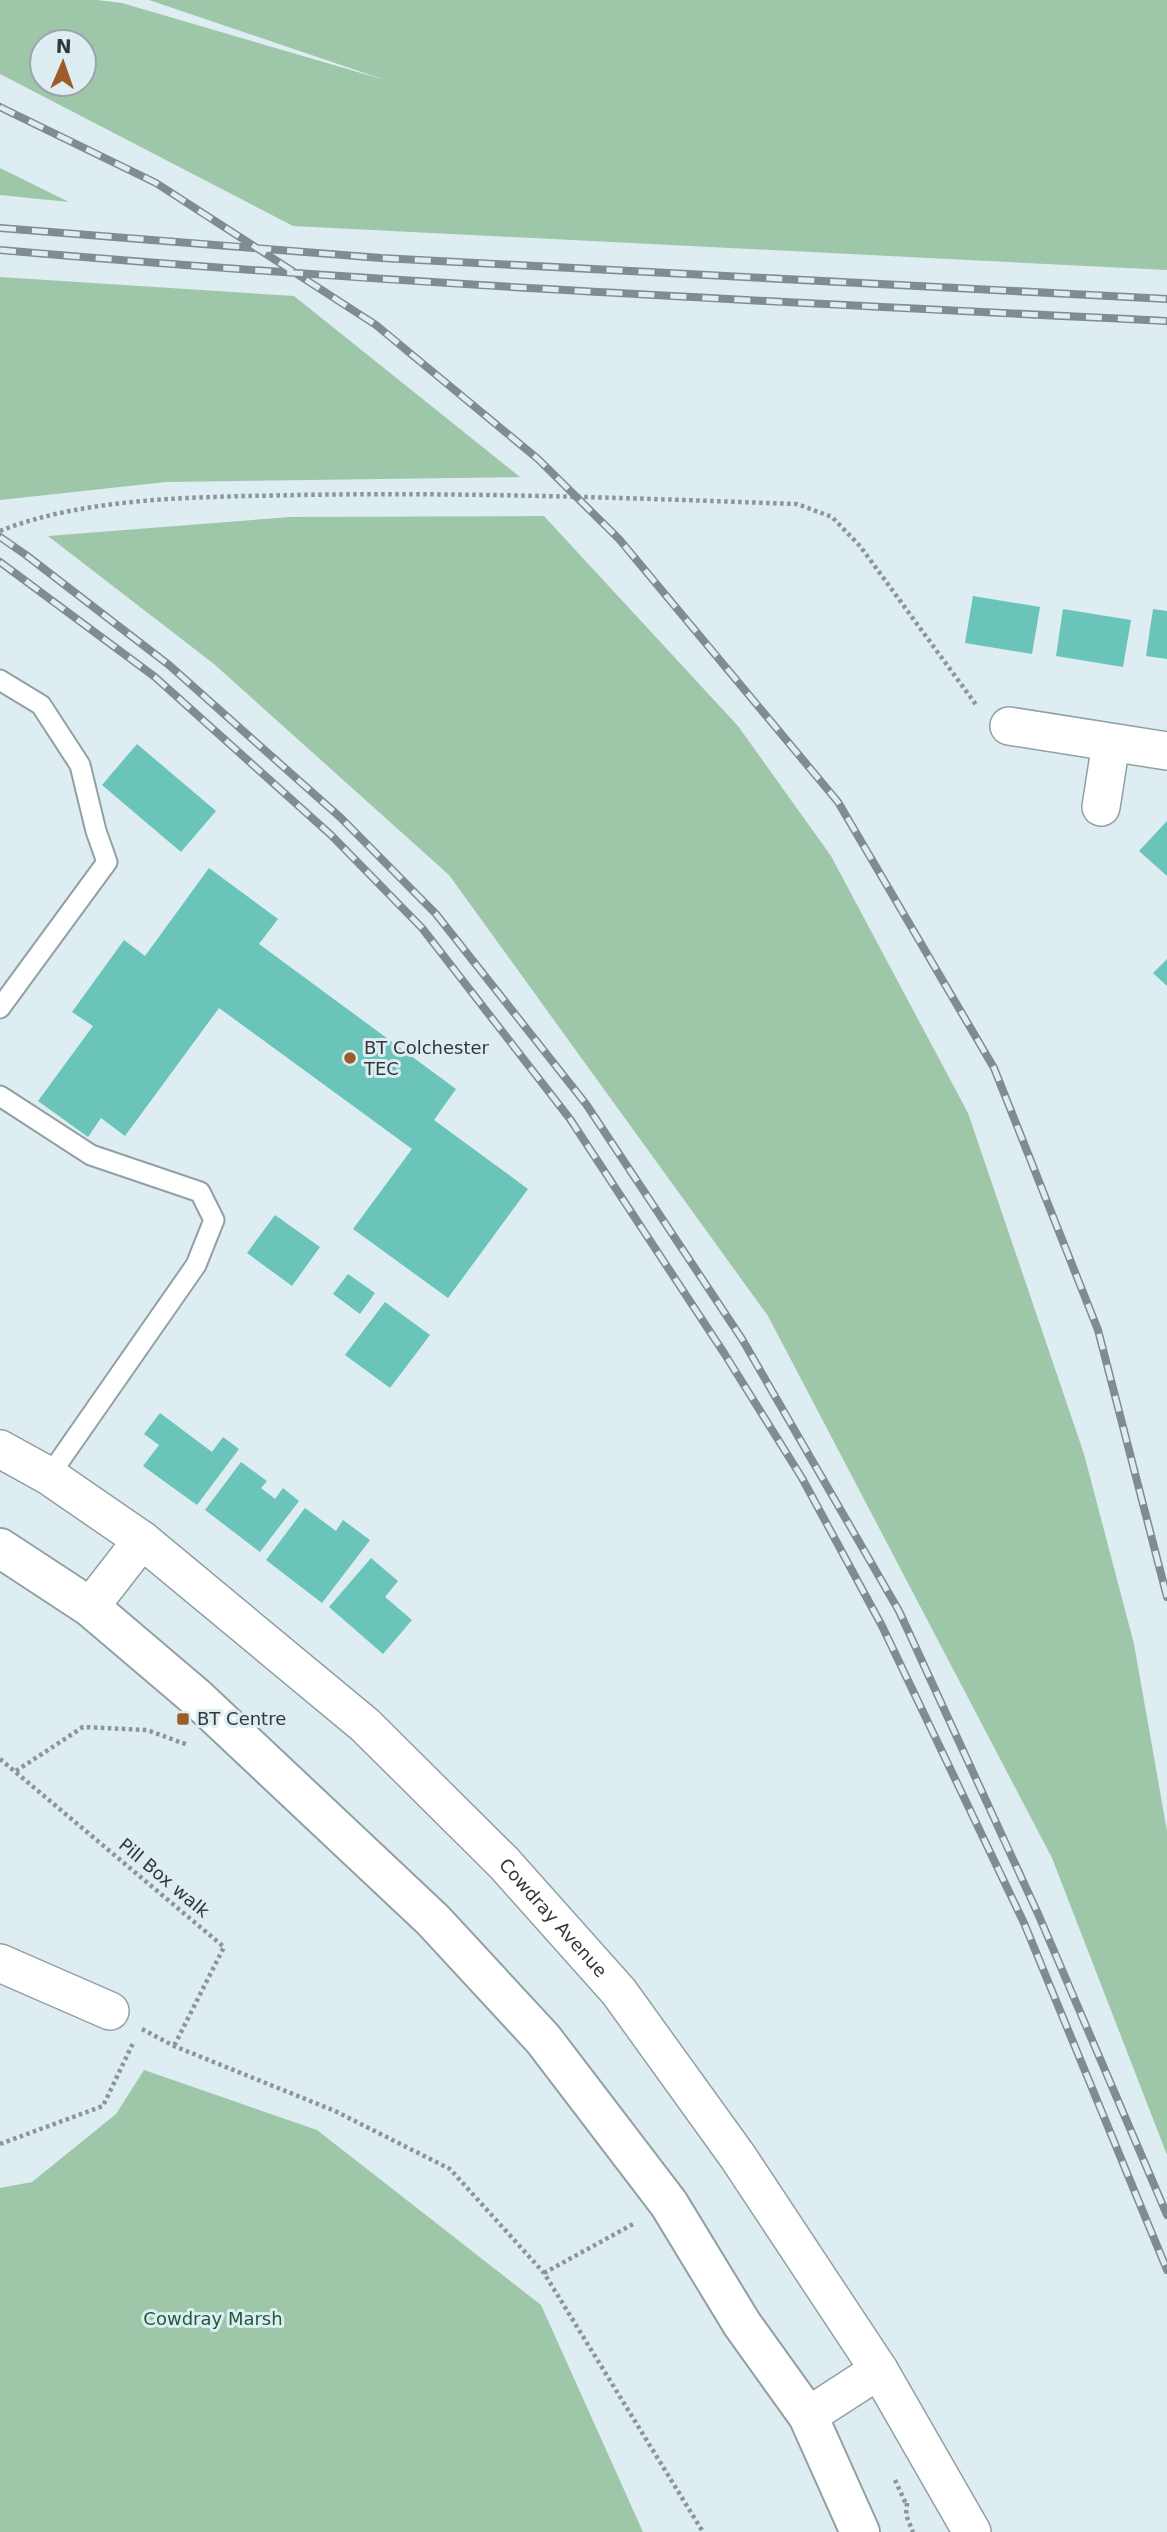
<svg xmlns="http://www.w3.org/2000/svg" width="1167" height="2532" viewBox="0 0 1167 2532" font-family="'DejaVu Sans',sans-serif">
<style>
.green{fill:#9ec7a9;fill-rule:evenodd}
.building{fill:#6ac4b9}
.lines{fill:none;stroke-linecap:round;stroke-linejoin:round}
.lane-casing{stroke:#91a0a4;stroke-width:23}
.street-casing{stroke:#91a0a4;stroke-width:40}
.primary-casing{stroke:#91a0a4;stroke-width:42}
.path{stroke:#8b969a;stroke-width:4.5;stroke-dasharray:3.5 3.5;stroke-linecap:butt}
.lane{stroke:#fff;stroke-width:19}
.street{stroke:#fff;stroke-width:37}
.primary{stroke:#fff;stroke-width:38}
.rail-casing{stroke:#818c8f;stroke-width:8}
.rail{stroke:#ddedf2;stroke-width:5;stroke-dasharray:16;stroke-linecap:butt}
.poi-dot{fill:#9e5c29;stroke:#ddedf2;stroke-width:2.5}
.labels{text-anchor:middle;stroke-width:6;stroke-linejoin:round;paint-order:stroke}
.poi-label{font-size:18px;fill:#32383a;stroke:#ddedf2;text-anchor:start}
.street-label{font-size:18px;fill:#32383a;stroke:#ddedf2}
.park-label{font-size:18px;fill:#1b5e35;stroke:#ddedf2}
</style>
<rect width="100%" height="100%" fill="#ddedf2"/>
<path class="green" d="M0,0H97L122,3L385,80L149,0H1167V270L293,226L0,74ZM42,42H84V84H42Z
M0,168L69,202L0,195Z
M0,277L294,296L520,477L166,482L0,500Z
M544,516L738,726L831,856L968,1113L1084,1454L1134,1644L1167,1831V2155L1052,1858L768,1316L449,875L214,664L48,536L290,517Z
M144,2070L317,2130L541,2305L643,2532H0V2188L32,2182L116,2114Z"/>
<path class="building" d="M973,596L1040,607L1032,654L965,643Z
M1063,609L1131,620L1123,667L1056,656Z
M1153,609L1167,611V659L1146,656Z
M137,744L216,811L181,852L102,785Z
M1167,821V876L1139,851Z
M209,868L278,919L259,944L456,1089L434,1120L528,1189L448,1298L353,1229L412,1149L219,1008L125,1136L101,1118L88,1137L38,1101L93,1026L72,1012L124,940L145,956Z
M1167,959V986L1153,973Z
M275,1215L320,1247L292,1286L247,1253Z
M348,1274L375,1293L360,1314L333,1294Z
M385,1302L430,1335L390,1388L345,1355Z
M160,1413L212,1452L223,1437L239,1449L197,1505L143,1466L159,1445L144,1434Z
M241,1462L267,1481L261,1488L275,1499L283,1488L299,1501L260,1552L205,1510Z
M305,1508L336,1531L343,1520L370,1540L322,1603L266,1560Z
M371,1558L398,1581L385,1597L412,1620L383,1654L329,1607Z"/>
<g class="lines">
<defs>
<path id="lane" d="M0,680L41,705L80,765L96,831L107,862L0,1008
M0,1096L91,1155L200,1192L214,1220L196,1265L49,1476"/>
<g id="street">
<path d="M1009,726L1167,751"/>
<path d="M1101,807L1111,743"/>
<path id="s1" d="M0,1449L49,1476L142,1540L365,1725L504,1863L619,1992L738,2157L879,2370L972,2532"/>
<path d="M90,1607L142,1540"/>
<path d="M0,1963L110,2011"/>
<path d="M808,2416L879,2370"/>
</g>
<path id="primary" d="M0,1548L90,1607L197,1698L433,1920L543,2039L669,2204L742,2324L808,2416L860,2532"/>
</defs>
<use href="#lane" class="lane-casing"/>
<use href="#street" class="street-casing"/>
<use href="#primary" class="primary-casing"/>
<path class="path" d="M0,531C87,496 205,497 299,495C465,492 631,498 797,504L832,517L860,546L977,706
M0,1759L224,1947L174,2046
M16,1771L83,1727L147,1730L188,1745
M142,2029L174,2046L335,2111L450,2169L544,2273L703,2532
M0,2144L103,2106L134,2041
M544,2273L635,2223
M895,2480L907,2506
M907,2503L906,2515L913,2532"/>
<use href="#lane" class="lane"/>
<use href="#street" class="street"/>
<use href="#primary" class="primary"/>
<defs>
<path id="rail" d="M0,107L156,183L376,325L538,459L619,539L838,802L994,1068L1098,1330L1167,1597
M0,228L381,258L1167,299
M0,250C388,284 778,302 1167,321
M0,537L26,555L169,665L341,818L436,914L586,1104L742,1339L899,1611L1039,1916L1167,2215
M0,562L155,677L331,835L422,928L570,1119L724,1353L802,1478L882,1626L1024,1923L1167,2270"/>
</defs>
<use href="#rail" class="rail-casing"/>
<use href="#rail" class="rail"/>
</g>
<g class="poi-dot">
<circle cx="350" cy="1058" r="7"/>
<rect x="176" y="1712" width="14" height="14" rx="3.5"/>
</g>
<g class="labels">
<g class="poi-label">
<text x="364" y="1054">BT Colchester<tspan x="364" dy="21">TEC</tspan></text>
<text x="197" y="1725">BT Centre</text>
</g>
<g class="street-label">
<text transform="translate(164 1878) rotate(40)" y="6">Pill Box walk</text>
<text dy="6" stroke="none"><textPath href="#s1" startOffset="728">Cowdray Avenue</textPath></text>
</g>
<g class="park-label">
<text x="213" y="2325">Cowdray Marsh</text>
</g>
</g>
<g transform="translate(63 63) rotate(2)"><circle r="33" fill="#ddedf2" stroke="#99a5a8" stroke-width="2"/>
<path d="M0-5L12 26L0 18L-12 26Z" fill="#9e5c29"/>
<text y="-10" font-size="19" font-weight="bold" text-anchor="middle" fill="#32383a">N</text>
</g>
</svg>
